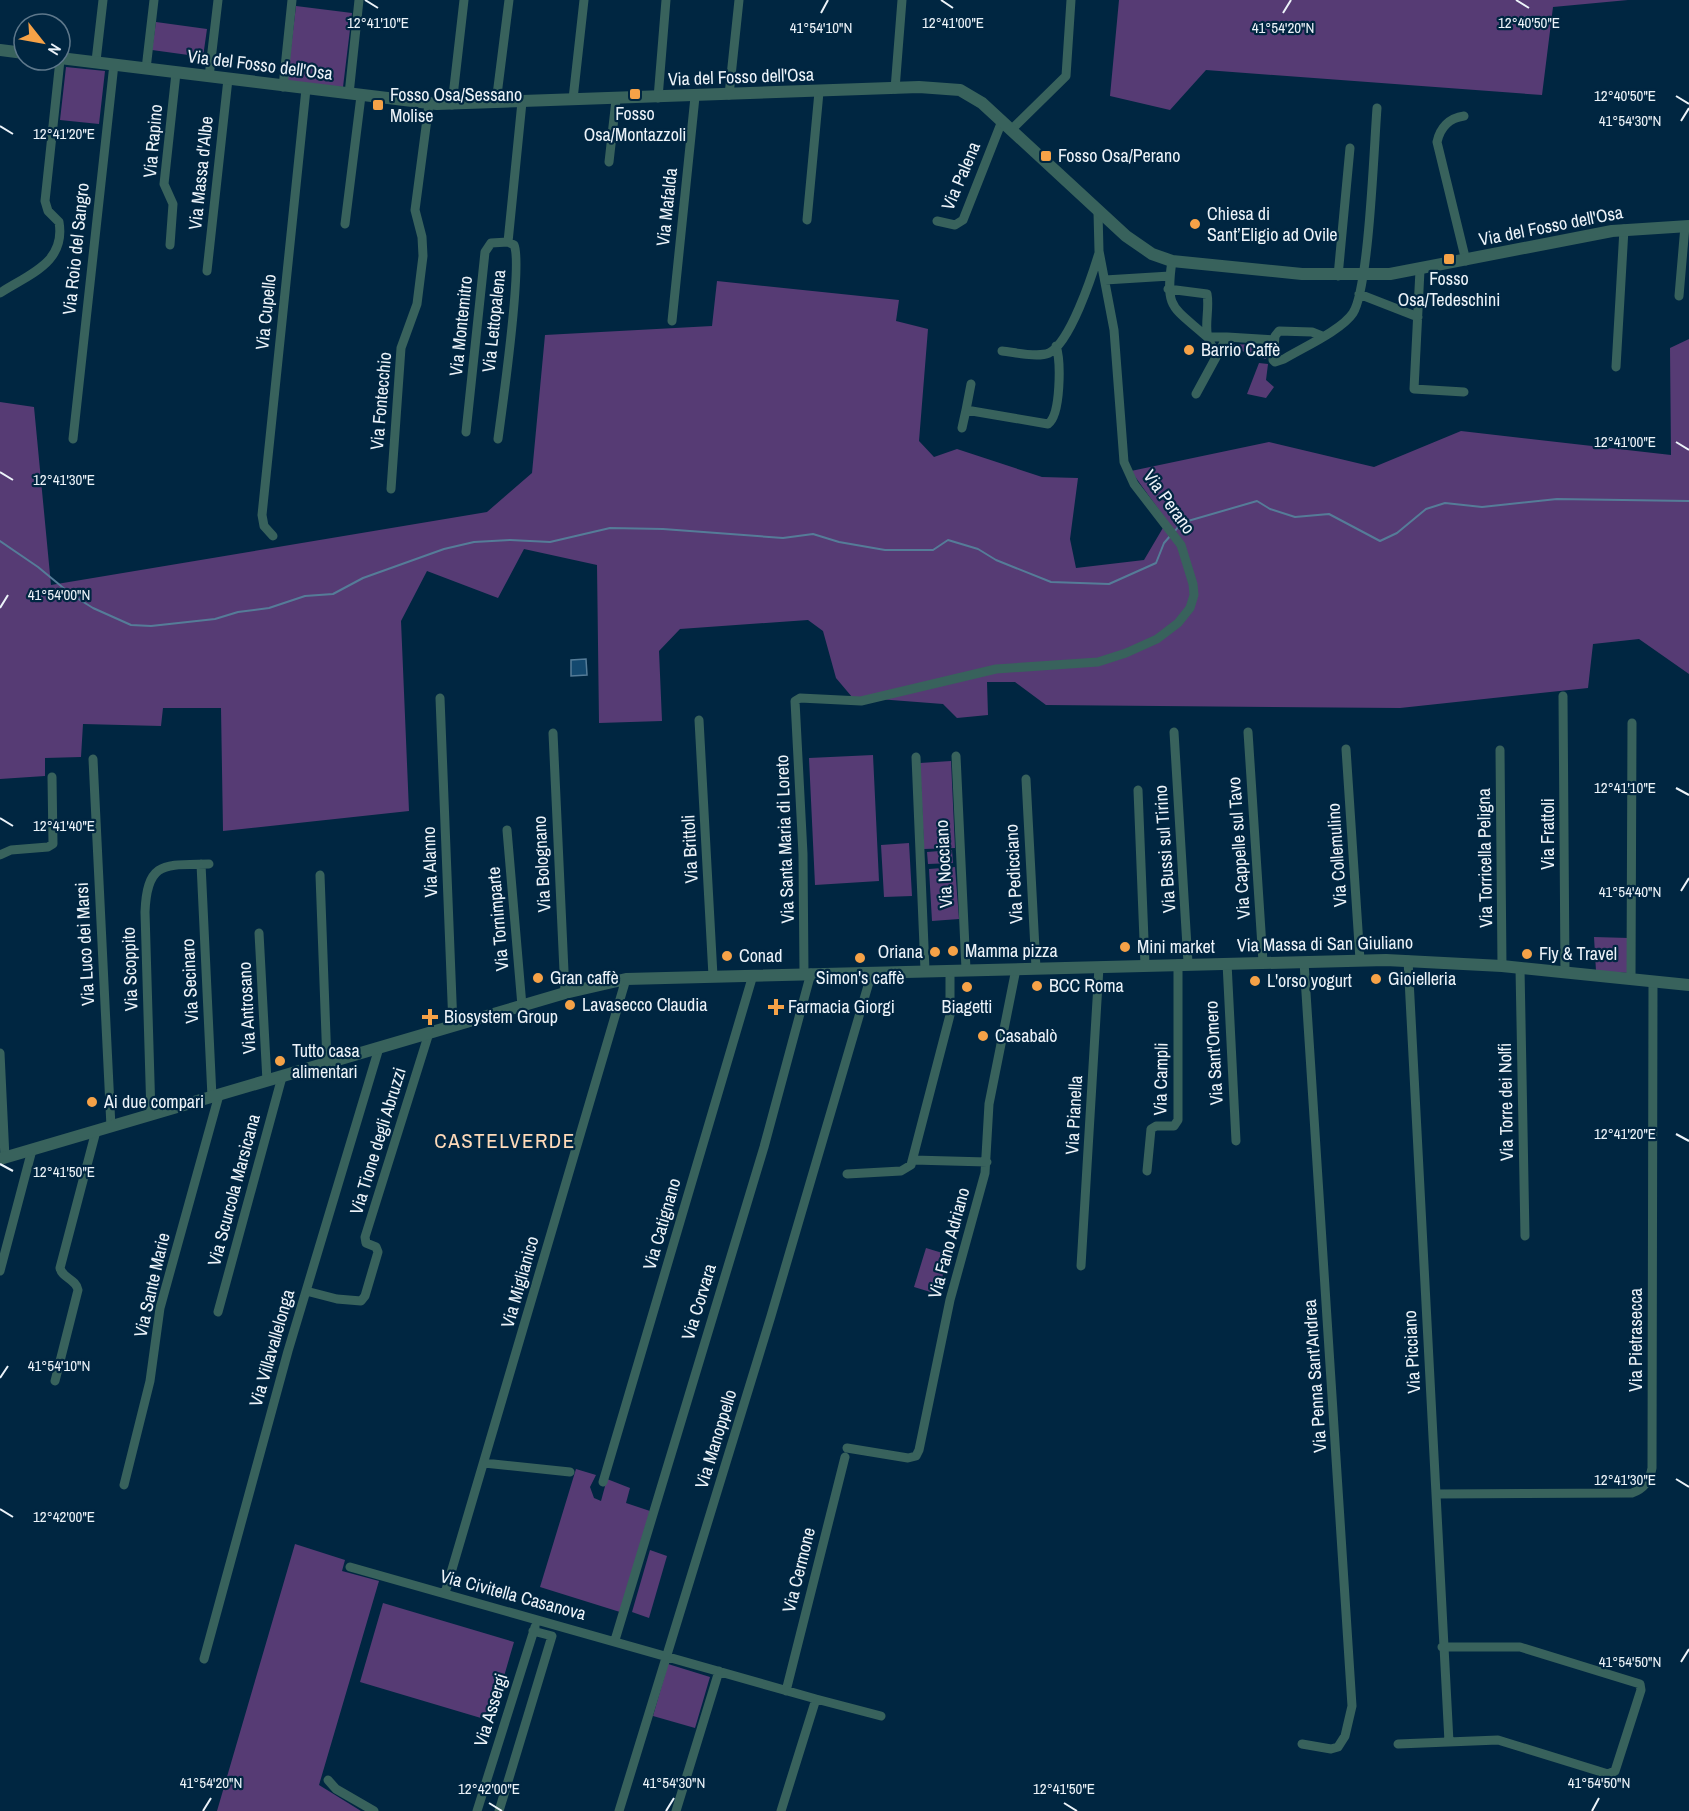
<svg xmlns="http://www.w3.org/2000/svg" width="1689" height="1811" viewBox="0 0 1689 1811" font-family="'Archivo Narrow',sans-serif">
<style>
.green{fill:#563b74}
.water{fill:#14496f;stroke:#557c98;stroke-width:1.5}
.lines{fill:none;stroke-linecap:round;stroke-linejoin:round}
.stream{stroke:#557c98;stroke-width:2}
.minor{stroke:#38625c;stroke-width:9}
.tertiary{stroke:#38625c;stroke-width:12}
.ticks{fill:none;stroke:#ecf3f9;stroke-width:2}
.poi-dot{fill:#f6a247;stroke:#002641;stroke-width:2}
.labels{text-anchor:middle;stroke-width:4.5;stroke-linejoin:round;paint-order:stroke}
.street-label{font-size:18px;fill:#ecf3f9;stroke:#002641}
.poi-label{font-size:18px;fill:#ecf3f9;stroke:#002641;text-anchor:start}
.quarter-label{font-size:21px;letter-spacing:1.5px;fill:#ffdab9;stroke:#002641}
.ticks-label{font-size:15px;text-anchor:middle;fill:#ecf3f9;stroke:#002641;stroke-width:4.5;stroke-linejoin:round;paint-order:stroke}
</style>
<rect width="100%" height="100%" fill="#002641"/>
<path class="green" d="M1119,0H1628L1553,7L1542,95L1206,70L1170,110L1110,96Z
M296,6L352,13L343,87L287,81Z
M156,22L207,29L203,57L152,50Z
M66,67L105,71L99,124L60,120Z
M717,281L899,300L896,321L928,329L919,441L934,457L957,449L1042,477L1078,478L1070,539L1076,568L1144,560L1167,521L1131,471L1269,442L1374,467L1461,431L1671,455L1670,348L1689,339V674L1639,639L1593,644L1588,688L1400,708L1046,705L1015,682H987L988,715L957,718L943,704L852,697L836,678L823,631L808,620L680,629L659,651L662,721L599,723L597,565L524,549L498,598L427,571L401,621L409,811L223,831L221,708H163L161,726L83,724L81,757L45,758V776L0,779V402L34,407L51,585L487,512L532,473L545,335L712,326Z
M1230,344L1260,345L1259,353H1267L1266,359L1239,350L1237,354L1225,352Z
M1259,363L1268,364L1266,380L1274,387L1266,398L1247,394Z
M873,755L879,881L815,885L809,758Z
M951,761L955,848L924,849L920,763Z
M909,843L912,896L884,897L881,845Z
M952,850L953,863L928,864L927,852Z
M955,867L959,919L932,921L929,869Z
M1594,937L1629,938V973L1596,971Z
M926,1248L949,1255L937,1294L914,1287Z
M576,1469L596,1475L590,1487L594,1498L601,1501L607,1479L630,1488L626,1503L650,1511L620,1612L540,1587Z
M295,1544L345,1560L342,1571L379,1581L319,1785L361,1811H217Z
M650,1550L667,1556L649,1618L632,1612Z
M383,1603L514,1642L491,1721L360,1682Z
M668,1664L710,1677L695,1728L653,1716Z"/>
<path class="water" d="M586,659L587,675L571,676V660Z"/>
<g class="lines">
<path class="stream" d="M1175,531L1181,523L1257,501L1270,509L1295,517L1329,514L1380,541L1397,533L1426,509L1445,503L1482,507L1557,499L1689,501
M0,541L38,567L72,595L93,608L131,625L151,626L215,619L238,612L269,608L305,596L333,594L363,578L444,549L474,542L510,540L550,542L610,528L663,529L783,538L813,534L839,542L885,550H933L948,540L978,549L996,560L1051,582L1109,584L1156,563L1164,543L1171,535"/>
<path class="minor" d="M96,61L103,0
M146,69L154,0
M209,77L218,0
M283,87L292,0
M895,89L902,0
M349,94L359,0
M729,95L739,0
M658,98L666,0
M573,99L584,0
M496,103L509,0
M452,105L464,0
M1464,116C1449,118 1440,128 1437,142L1466,261
M1011,130L1066,76L1071,0
M609,162L616,100
M807,220L819,92
M937,221L955,225L963,220L1002,121
M345,224L361,96
M170,245L173,204L164,184L176,73
M1172,261C1165,309 1172,306 1207,337H1227L1196,394
M1420,270L1414,389L1464,392
M207,271L228,79
M1338,276L1350,148
M1105,280L1170,276
M1168,289L1207,294C1211,314 1198,338 1219,353
M0,293C29,274 66,263 59,222L48,211L45,201L60,60
M1359,294L1418,317
M1679,296L1685,226
M672,321L695,97
M1322,336L1312,332L1279,331L1275,336L1273,360L1275,362L1284,359C1302,348 1342,330 1353,313C1369,288 1374,146 1377,108
M1227,337L1274,340
M1002,351C1014,352 1037,358 1049,353C1070,343 1092,276 1099,253
M1616,367L1624,229
M971,384L966,410L1048,424C1061,415 1061,361 1056,346
M962,428L966,410
M466,432L485,252L491,243L508,242
M73,439L114,64
M498,439C502,409 523,263 514,245L508,242L522,102
M391,489L401,348L417,304L423,256L422,237L415,210L429,104
M273,536L264,526L262,515L306,89
M1563,696L1565,972
M440,698L453,1026
M699,720L713,976
M1174,732L1188,963
M1248,732L1263,962
M553,733L565,993
M1346,749L1360,960
M1500,750L1502,966
M956,756L966,969
M916,757L925,970
M93,759L111,1127
M1026,779L1036,968
M1138,790L1145,965
M507,830L522,1006
M0,855L11,850L48,847L53,844L52,777
M201,864L212,1097
M320,875L327,1063
M259,933L267,1081
M1408,960L1449,1742
M1227,963L1236,1141
M1520,968L1525,1236
M804,974L803,854L795,701L800,698L861,701L996,669L1098,662L1126,653L1157,639L1178,623L1190,608L1194,595L1193,584L1181,545L1134,484L1124,462L1114,330L1099,251L1098,212
M1631,978L1632,723
M0,1053L5,1158
M151,1115L145,912C147,860 165,865 209,864
M913,1160L987,1162
M1147,1171L1151,1129L1156,1126H1174L1178,1120V964
M847,1174L901,1171L911,1165L950,1015V970
M1081,1266L1099,967
M0,1271L32,1150
M306,1291L337,1299L361,1301L365,1296L378,1252L376,1247L366,1243L365,1237L429,1033
M218,1312L282,1077
M55,1381L78,1290C76,1279 62,1278 60,1268L96,1131
M847,1448L908,1458L916,1456L919,1450L950,1300L985,1173L989,1104L1016,969
M484,1463L570,1472
M603,1482L753,975
M124,1485L150,1381L160,1308L219,1095
M1436,1494L1632,1493C1644,1489 1650,1480 1652,1468L1653,981
M350,1567L816,1699L781,1811
M445,1593L626,979
M615,1640L764,1147L811,973
M204,1659L288,1351L379,1048
M786,1691L845,1457
M816,1699L881,1716
M1302,1744L1331,1749L1338,1747L1345,1736L1352,1706L1304,962
M1398,1744L1498,1740L1608,1774L1615,1771L1641,1690L1640,1684L1520,1647H1442
M328,1780L336,1789L374,1811
M477,1811L535,1627
M499,1811L552,1636L533,1631
M619,1811L771,1316L872,972
M676,1811L719,1671"/>
<path class="tertiary" d="M0,50L24,53
M60,58L437,104L919,87L960,90L982,103L1126,236L1152,254L1172,261L1302,274H1390L1612,231L1689,226
M0,1159L565,993L626,979L1386,960L1502,966L1689,985"/>
</g>
<path class="ticks" d="M365,0L378,8M941,0L953,8M1516,0L1529,8M821,13L828,0M1283,13L1291,0M1676,96L1689,104M1681,121L1689,108M0,126L13,134M1676,442L1689,450M0,472L13,480M0,608L8,595M1676,788L1689,795M0,818L13,826M1681,891L1689,878M1676,1134L1689,1141M0,1164L13,1171M0,1378L8,1366M1676,1479L1689,1487M0,1509L13,1517M1681,1662L1689,1649M489,1803L502,1811M1064,1803L1077,1811M203,1811L211,1798M666,1811L674,1798M1592,1811L1599,1798"/>
<g class="poi-dot">
<rect x="629" y="88" width="12" height="12" rx="3"/>
<rect x="372" y="99" width="12" height="12" rx="3"/>
<rect x="1040" y="150" width="12" height="12" rx="3"/>
<circle cx="1195" cy="224" r="6"/>
<rect x="1443" y="253" width="12" height="12" rx="3"/>
<circle cx="1189" cy="350" r="6"/>
<circle cx="1125" cy="947" r="6"/>
<circle cx="953" cy="951" r="6"/>
<circle cx="935" cy="952" r="6"/>
<circle cx="1527" cy="954" r="6"/>
<circle cx="727" cy="956" r="6"/>
<circle cx="860" cy="958" r="6"/>
<circle cx="538" cy="978" r="6"/>
<circle cx="1376" cy="979" r="6"/>
<circle cx="1255" cy="981" r="6"/>
<circle cx="1037" cy="986" r="6"/>
<circle cx="967" cy="987" r="6"/>
<circle cx="570" cy="1005" r="6"/>
<path d="M773 998h6v6h6v6h-6v6h-6v-6h-6v-6h6z"/>
<path d="M427 1008h6v6h6v6h-6v6h-6v-6h-6v-6h6z"/>
<circle cx="983" cy="1036" r="6"/>
<circle cx="280" cy="1061" r="6"/>
<circle cx="92" cy="1102" r="6"/>
</g>
<g class="labels">
<g class="street-label">
<text transform="translate(260 65) rotate(7)" y="6">Via del Fosso dell'Osa</text>
<text transform="translate(741 77) rotate(-2)" y="6">Via del Fosso dell'Osa</text>
<text transform="translate(153 141) rotate(-85)" y="6">Via Rapino</text>
<text transform="translate(201 173) rotate(-84)" y="6">Via Massa d'Albe</text>
<text transform="translate(961 176) rotate(-67)" y="6">Via Palena</text>
<text transform="translate(667 207) rotate(-84)" y="6">Via Mafalda</text>
<text transform="translate(1551 226) rotate(-11)" y="6">Via del Fosso dell'Osa</text>
<text transform="translate(76 249) rotate(-84)" y="6">Via Roio del Sangro</text>
<text transform="translate(266 312) rotate(-84)" y="6">Via Cupello</text>
<text transform="translate(494 321) rotate(-84)" y="6">Via Lettopalena</text>
<text transform="translate(461 326) rotate(-84)" y="6">Via Montemitro</text>
<text transform="translate(381 401) rotate(-85)" y="6">Via Fontecchio</text>
<text transform="translate(1169 502) rotate(54)" y="6">Via Perano</text>
<text transform="translate(1548 834) rotate(-90)" y="6">Via Frattoli</text>
<text transform="translate(785 839) rotate(-92)" y="6">Via Santa Maria di Loreto</text>
<text transform="translate(1239 848) rotate(-94)" y="6">Via Cappelle sul Tavo</text>
<text transform="translate(690 849) rotate(-93)" y="6">Via Brittoli</text>
<text transform="translate(1165 849) rotate(-94)" y="6">Via Bussi sul Tirino</text>
<text transform="translate(1337 855) rotate(-94)" y="6">Via Collemulino</text>
<text transform="translate(1485 858) rotate(-91)" y="6">Via Torricella Peligna</text>
<text transform="translate(430 862) rotate(-92)" y="6">Via Alanno</text>
<text transform="translate(542 864) rotate(-93)" y="6">Via Bolognano</text>
<text transform="translate(944 864) rotate(-93)" y="6">Via Nocciano</text>
<text transform="translate(1014 874) rotate(-93)" y="6">Via Pedicciano</text>
<text transform="translate(498 919) rotate(-95)" y="6">Via Tornimparte</text>
<text transform="translate(85 944) rotate(-93)" y="6">Via Luco dei Marsi</text>
<text transform="translate(1325 944) rotate(-1)" y="6">Via Massa di San Giuliano</text>
<text transform="translate(130 969) rotate(-92)" y="6">Via Scoppito</text>
<text transform="translate(190 981) rotate(-93)" y="6">Via Secinaro</text>
<text transform="translate(247 1008) rotate(-93)" y="6">Via Antrosano</text>
<text transform="translate(1214 1053) rotate(-93)" y="6">Via Sant'Omero</text>
<text transform="translate(1161 1079) rotate(-89)" y="6">Via Campli</text>
<text transform="translate(1506 1102) rotate(-91)" y="6">Via Torre dei Nolfi</text>
<text transform="translate(1074 1115) rotate(-87)" y="6">Via Pianella</text>
<text transform="translate(378 1141) rotate(-73)" y="6">Via Tione degli Abruzzi</text>
<text transform="translate(234 1190) rotate(-75)" y="6">Via Scurcola Marsicana</text>
<text transform="translate(662 1224) rotate(-74)" y="6">Via Catignano</text>
<text transform="translate(949 1243) rotate(-75)" y="6">Via Fano Adriano</text>
<text transform="translate(520 1282) rotate(-74)" y="6">Via Miglianico</text>
<text transform="translate(152 1285) rotate(-77)" y="6">Via Sante Marie</text>
<text transform="translate(699 1302) rotate(-73)" y="6">Via Corvara</text>
<text transform="translate(1636 1340) rotate(-90)" y="6">Via Pietrasecca</text>
<text transform="translate(272 1348) rotate(-74)" y="6">Via Villavallelonga</text>
<text transform="translate(1412 1352) rotate(-93)" y="6">Via Picciano</text>
<text transform="translate(1315 1376) rotate(-94)" y="6">Via Penna Sant'Andrea</text>
<text transform="translate(716 1439) rotate(-73)" y="6">Via Manoppello</text>
<text transform="translate(799 1570) rotate(-76)" y="6">Via Cermone</text>
<text transform="translate(513 1595) rotate(15)" y="6">Via Civitella Casanova</text>
<text transform="translate(491 1710) rotate(-73)" y="6">Via Assergi</text>
</g>
<g class="poi-label">
<text x="390" y="101">Fosso Osa/Sessano<tspan x="390" dy="21">Molise</tspan></text>
<text x="635" y="120" text-anchor="middle">Fosso<tspan x="635" dy="21">Osa/Montazzoli</tspan></text>
<text x="1058" y="162">Fosso Osa/Perano</text>
<text x="1207" y="220">Chiesa di<tspan x="1207" dy="21">Sant’Eligio ad Ovile</tspan></text>
<text x="1449" y="285" text-anchor="middle">Fosso<tspan x="1449" dy="21">Osa/Tedeschini</tspan></text>
<text x="1201" y="356">Barrio Caffè</text>
<text x="1137" y="953">Mini market</text>
<text x="965" y="957">Mamma pizza</text>
<text x="923" y="958" text-anchor="end">Oriana</text>
<text x="1539" y="960">Fly &amp; Travel</text>
<text x="739" y="962">Conad</text>
<text x="550" y="984">Gran caffè</text>
<text x="860" y="984" text-anchor="middle">Simon's caffè</text>
<text x="1388" y="985">Gioielleria</text>
<text x="1267" y="987">L'orso yogurt</text>
<text x="1049" y="992">BCC Roma</text>
<text x="582" y="1011">Lavasecco Claudia</text>
<text x="788" y="1013">Farmacia Giorgi</text>
<text x="967" y="1013" text-anchor="middle">Biagetti</text>
<text x="444" y="1023">Biosystem Group</text>
<text x="995" y="1042">Casabalò</text>
<text x="292" y="1057">Tutto casa<tspan x="292" dy="21">alimentari</tspan></text>
<text x="104" y="1108">Ai due compari</text>
</g>
<g class="quarter-label">
<text x="505" y="1148">CASTELVERDE</text>
</g>
</g>
<g class="ticks-label">
<text x="378" y="28">12°41'10"E</text>
<text x="953" y="28">12°41'00"E</text>
<text x="1529" y="28">12°40'50"E</text>
<text x="1283" y="33">41°54'20"N</text>
<text x="821" y="33">41°54'10"N</text>
<text x="1625" y="101">12°40'50"E</text>
<text x="1630" y="126">41°54'30"N</text>
<text x="64" y="139">12°41'20"E</text>
<text x="1625" y="447">12°41'00"E</text>
<text x="64" y="485">12°41'30"E</text>
<text x="59" y="600">41°54'00"N</text>
<text x="1625" y="793">12°41'10"E</text>
<text x="64" y="831">12°41'40"E</text>
<text x="1630" y="897">41°54'40"N</text>
<text x="1625" y="1139">12°41'20"E</text>
<text x="64" y="1177">12°41'50"E</text>
<text x="59" y="1371">41°54'10"N</text>
<text x="1625" y="1485">12°41'30"E</text>
<text x="64" y="1522">12°42'00"E</text>
<text x="1630" y="1667">41°54'50"N</text>
<text x="211" y="1788">41°54'20"N</text>
<text x="674" y="1788">41°54'30"N</text>
<text x="1599" y="1788">41°54'50"N</text>
<text x="489" y="1794">12°42'00"E</text>
<text x="1064" y="1794">12°41'50"E</text>
</g>
<g transform="translate(42 42) rotate(121)"><circle r="28" fill="#002641" stroke="#5e788b" stroke-width="1.5"/>
<path d="M0-4.5L10 22L0 15L-10 22Z" fill="#f6a247"/>
<text y="-9" font-size="16" font-weight="bold" text-anchor="middle" fill="#ecf3f9">N</text>
</g>
</svg>
